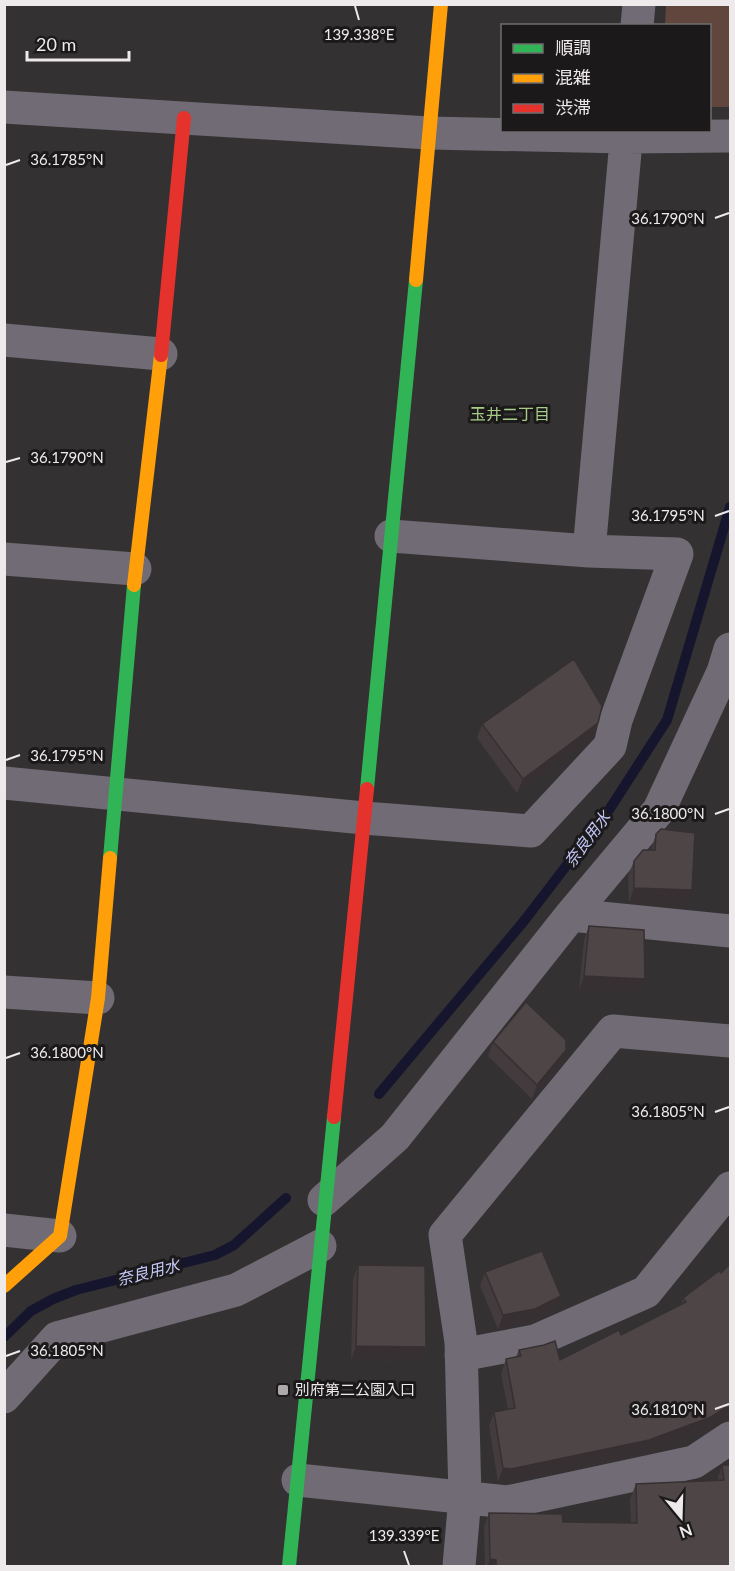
<svg xmlns="http://www.w3.org/2000/svg" width="735" height="1571" viewBox="0 0 735 1571" font-family="Lato,'Noto Sans JP',sans-serif">
<style>
.green{fill:#60463d}
.lines{fill:none;stroke-linecap:round;stroke-linejoin:round}
.stream{stroke:#15152e;stroke-width:10}
.street{stroke:#706b74;stroke-width:33}
.fast{stroke:#30b455;stroke-width:14}
.slow{stroke:#ff9f0a;stroke-width:14}
.jam{stroke:#e5322d;stroke-width:14}
.wall{fill:#433b3d}
.shaded-wall{fill:#373032}
.building{fill:#4e4547;stroke:#373032;stroke-width:1.5}
.ticks{fill:none;stroke:#eeeaec;stroke-width:2}
.poi-dot{fill:#ada9ab;stroke:#1b191a;stroke-width:2}
.labels{text-anchor:middle;stroke-width:6;stroke-linejoin:round;paint-order:stroke}
.poi-label{font-size:15px;fill:#eeeaec;stroke:#1b191a;text-anchor:start}
.neighbourhood-label{font-size:16px;fill:#a7cc88;stroke:#1b191a}
.water-label{font-size:16px;font-style:italic;fill:#c4c8f9;stroke:#1b191a}
.ticks-label{font-size:15px;text-anchor:middle;fill:#eeeaec;stroke:#1b191a;stroke-width:6;stroke-linejoin:round;paint-order:stroke}
</style>
<rect width="100%" height="100%" fill="#343133"/>
<path class="green" d="M666,5H730V107H710V26L665,25Z"/>
<g class="lines">
<path class="stream" d="M379,1094L524,921L609,810L667,720L730,507
M4,1337L31,1311L53,1299L76,1290L215,1255L234,1245L286,1198"/>
<path class="street" d="M637,26L639,4
M4,107L429,133L626,137L730,136
M4,340L161,354
M589,551L627,130
M4,559L135,569
M4,783L364,818L531,831L610,746L616,720L677,554L589,551L391,536
M571,915L730,931
M4,992L98,998
M324,1200L395,1137L571,915L659,810L723,672L730,649
M4,1230L60,1236
M461,1355L535,1341L646,1292L730,1188
M4,1397L57,1338L236,1290L320,1246
M298,1480L507,1502L694,1462L730,1438
M459,1566L465,1497L461,1342L445,1235L613,1031L730,1041"/>
<path class="fast" d="M367,789L416,280
M110,858L134,585
M289,1566L334,1117"/>
<path class="slow" d="M416,280L441,4
M134,585L161,355
M4,1286L60,1236L98,998L110,858"/>
<path class="jam" d="M161,355L184,118
M334,1117L367,789"/>
</g>
<path class="wall" d="M598,723L593,737L517,793L477,738L482,724Z
M656,834L687,904L629,902L628,876L634,861L651,850Z
M589,926L639,993L579,990L584,940Z
M493,1042L566,1050L561,1064L532,1099L488,1056Z
M358,1265L420,1361L351,1360L353,1280Z
M719,1271L720,1422L706,1431L644,1454L506,1483L498,1482L489,1426L494,1412L508,1410L501,1374L506,1359L516,1357L519,1350L560,1360L621,1335L681,1305L683,1298Z
M485,1272L561,1296L556,1310L529,1323L498,1329L480,1286Z
M722,1465H730V1566H485L484,1527L489,1513L563,1522L631,1523L630,1499L636,1484L717,1481Z"/>
<path class="shaded-wall" d="M598,723L593,737L517,793L523,779Z
M634,888L692,890L687,904L629,902Z
M584,976L645,979L639,993L579,990Z
M566,1050L561,1064L532,1099L537,1085Z
M561,1296L556,1310L529,1323L498,1329L503,1315Z
M356,1346L426,1347L420,1361L351,1360Z
M730,1407V1420L720,1422L706,1431L644,1454L506,1483L498,1482L503,1468Z
M490,1559L496,1560L494,1566H488Z"/>
<path class="building" d="M574,659L602,706L598,723L523,779L482,724Z
M661,829L695,833L692,890L634,888V861L643,850H655L656,834Z
M589,926L644,930L645,979L584,976Z
M526,1002L566,1040V1050L537,1085L493,1042Z
M542,1251L561,1296L535,1309L503,1315L485,1272Z
M730,1264V1407L725,1408L711,1417L649,1440L511,1469L503,1468L494,1412L515,1408L506,1359L521,1356L519,1350L544,1345L555,1341L560,1360L619,1330L621,1335L686,1302L683,1298L719,1271L721,1273Z
M358,1265L425,1266L426,1347L356,1346Z
M722,1465H730V1566H496V1560L490,1559L489,1513L562,1514L563,1522L637,1523L636,1484L724,1480Z"/>
<path class="ticks" d="M355,6L359,20M6,165L20,160M715,218L729,213M6,462L20,458M715,516L729,511M6,760L20,755M715,814L729,809M6,1058L20,1053M715,1112L729,1107M6,1356L20,1351M715,1409L729,1404M404,1551L409,1565"/>
<rect class="poi-dot" x="277" y="1384" width="12" height="12" rx="3"/>
<g class="labels">
<g class="poi-label">
<text x="295" y="1395">別府第二公園入口</text>
</g>
<g class="neighbourhood-label">
<text x="510" y="420">玉井二丁目</text>
</g>
<g class="water-label">
<text transform="translate(587 839) rotate(-53)" y="6">奈良用水</text>
<text transform="translate(148 1272) rotate(-14)" y="6">奈良用水</text>
</g>
</g>
<g class="ticks-label">
<text x="359" y="40">139.338°E</text>
<text x="67" y="165">36.1785°N</text>
<text x="668" y="224">36.1790°N</text>
<text x="67" y="463">36.1790°N</text>
<text x="668" y="521">36.1795°N</text>
<text x="67" y="761">36.1795°N</text>
<text x="668" y="819">36.1800°N</text>
<text x="67" y="1058">36.1800°N</text>
<text x="668" y="1117">36.1805°N</text>
<text x="67" y="1356">36.1805°N</text>
<text x="668" y="1415">36.1810°N</text>
<text x="404" y="1541">139.339°E</text>
</g>
<rect width="735" height="1571" fill="none" stroke="#eeeaec" stroke-width="12"/>
<rect x="501" y="24" width="210" height="108" fill="#1b191a" stroke="#6f6d6e" stroke-width="1.5"/>
<rect x="513" y="44" width="30" height="9" fill="#30b455" stroke="#6f6d6e" stroke-width="1.5"/>
<text x="555" y="54" font-size="18" fill="#eeeaec">順調</text>
<rect x="513" y="74" width="30" height="9" fill="#ff9f0a" stroke="#6f6d6e" stroke-width="1.5"/>
<text x="555" y="84" font-size="18" fill="#eeeaec">混雑</text>
<rect x="513" y="104" width="30" height="9" fill="#e5322d" stroke="#6f6d6e" stroke-width="1.5"/>
<text x="555" y="114" font-size="18" fill="#eeeaec">渋滞</text>
<g transform="translate(681 1517) rotate(161)" stroke="#1b191a" stroke-width="4.5" paint-order="stroke">
<path d="M0-4.5L10 22L0 15L-10 22Z" fill="#eeeaec"/>
<text y="-9" font-size="16" font-weight="bold" text-anchor="middle" fill="#eeeaec">N</text>
</g>
<path d="M27 51v9h102v-9" fill="none" stroke="#eeeaec" stroke-width="3"/>
<text x="36" y="51" font-size="18" fill="#eeeaec" stroke="#1b191a" stroke-width="4.5" paint-order="stroke">20 m</text>
</svg>
